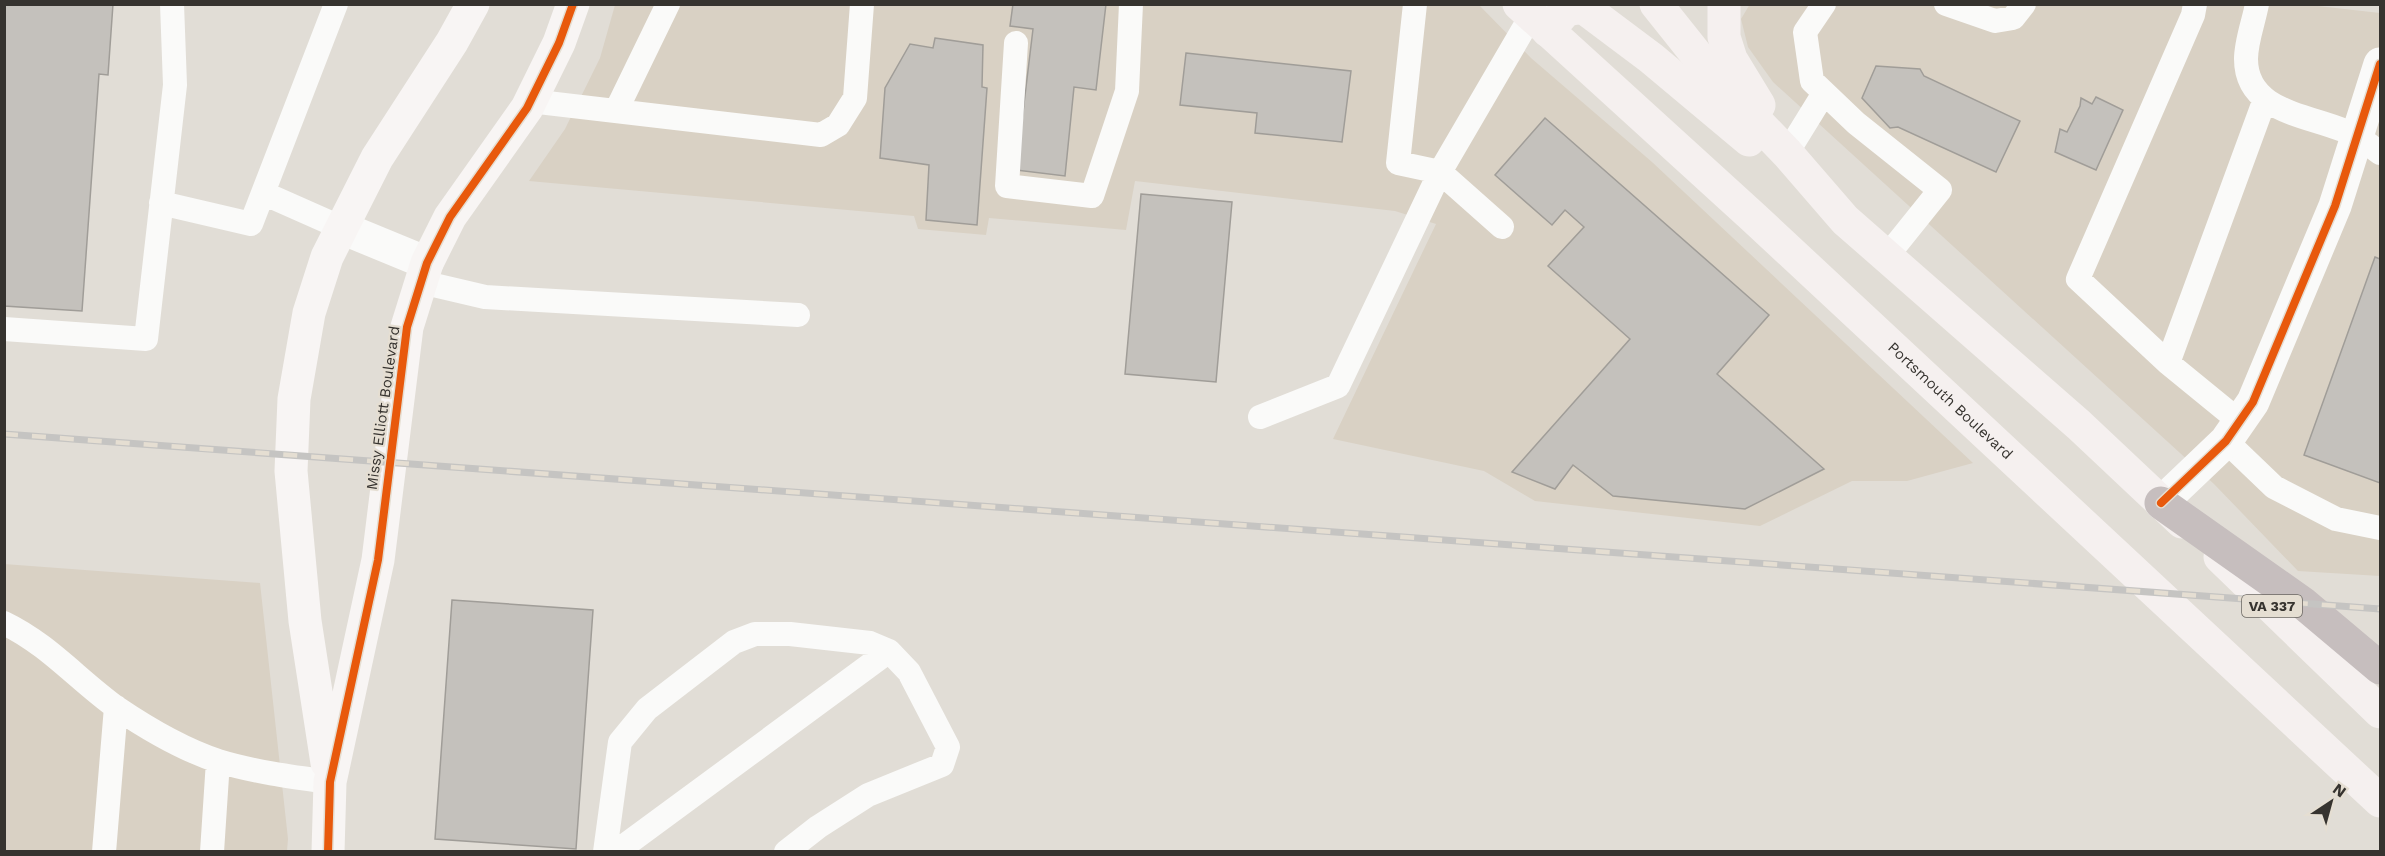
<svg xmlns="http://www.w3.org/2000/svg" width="2385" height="856" viewBox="0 0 2385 856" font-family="'Work Sans',sans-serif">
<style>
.built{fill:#d9d1c4}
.building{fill:#c4c1bc;stroke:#a09d98;stroke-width:1.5}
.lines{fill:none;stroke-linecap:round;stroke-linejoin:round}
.lane{stroke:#fafaf9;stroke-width:24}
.street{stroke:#fafaf9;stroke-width:33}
.secondary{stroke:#f8f5f4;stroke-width:33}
.primary{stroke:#f5f0ef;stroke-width:33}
.highway{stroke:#c6bebe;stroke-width:33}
.rail-casing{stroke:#c5c4c2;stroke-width:7}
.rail{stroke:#e5ded2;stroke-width:4.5;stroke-dasharray:14;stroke-linecap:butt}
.cycleway-casing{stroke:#e5ded2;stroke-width:11}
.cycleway{stroke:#e8590c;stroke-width:8}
.labels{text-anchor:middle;stroke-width:4.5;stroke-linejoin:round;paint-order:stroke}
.shield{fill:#e5ded2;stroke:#6a6660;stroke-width:1.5}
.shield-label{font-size:14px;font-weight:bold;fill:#36332f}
.street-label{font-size:15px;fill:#36332f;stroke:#e5ded2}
</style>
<rect width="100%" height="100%" fill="#e1ddd6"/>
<path class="built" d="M1750,4H2300L2380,13V576L2298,571L2214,484L1773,82L1748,47L1741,19Z
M615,5H1479L1531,58L1652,162L1973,463L1907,481H1852L1760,526L1535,501L1484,471L1333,439L1436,224L1395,211L1135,181L1126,230L989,218L986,235L918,229L914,216L529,181L565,129L600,58Z
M4,564L260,583L288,839L287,851H5Z"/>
<path class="building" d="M4,4H113L108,75L99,74L82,311L4,306Z
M1013,4H1106L1096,90L1074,87L1065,176L1016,170L1033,29L1010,26Z
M935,38L983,45L982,87L987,88L977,225L926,220L929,165L880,158L885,88L910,44L933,48Z
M1186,53L1351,71L1342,142L1255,133L1257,113L1180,105Z
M1876,66L1920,69L1924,76L2020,121L1996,172L1898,127L1890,128L1862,98Z
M2096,97L2123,110L2096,170L2055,152L2060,129L2067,132L2080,106L2081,98L2092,104Z
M1545,118L1769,315L1717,374L1824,469L1745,509L1613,496L1573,465L1555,489L1512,472L1630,339L1548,266L1584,227L1565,210L1552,225L1495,175Z
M1141,194L1232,202L1216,382L1125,374Z
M2375,257L2380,259V483L2304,455Z
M452,600L593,610L576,849L435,839Z"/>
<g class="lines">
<path class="lane" d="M1415,4L1398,163L1440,172L1502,227
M1824,4L1805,32L1812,81L1856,123L1940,190L1887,256
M1946,4L1995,21L2013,18L2024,4
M2257,4C2254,21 2246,41 2246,59C2246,117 2320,115 2358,137C2366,142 2373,148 2380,153
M1016,43L1007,186L1092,196L1127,91L1131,4
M530,101L821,135L838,125L855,98L862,4
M616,111L668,4
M1787,153L1824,93
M263,193L342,228
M161,203L251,224L336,4
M421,282L485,297L798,315
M4,329L146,339L175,85L172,4
M2168,363L2078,279L2193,15L2195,4
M1260,417L1338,386L1440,172L1538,4
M2239,421L2168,363L2265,99
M2226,441L2274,487L2336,519L2380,528
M4,623C48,644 78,680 117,708C148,729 182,749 218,761C254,772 293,777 330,782
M104,852L116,707
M212,852L218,761
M605,852L620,742L647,709L734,642L755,634H790L870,643L889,651L909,672L948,747L942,765L868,795L818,827L786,852
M616,852L889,651"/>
<path class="street" d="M342,228L427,263
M2161,503L2226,441L2253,402L2335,206L2380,64"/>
<path class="secondary" d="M327,763L305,621L291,471L294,399L309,313L327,257L377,158L452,42L473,4
M328,852L330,782L378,560L407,327L427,263L450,217L527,108L559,43L573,4"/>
<g class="primary">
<path id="s1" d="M1519,4L1753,217L2380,801"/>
<path d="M1656,4L1715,78L1787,153L1845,220L2079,425L2182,522"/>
<path d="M1724,4V37L1731,59L1759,105"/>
<path d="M1548,31L1566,10L1583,7L1651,58L1749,140"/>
<path d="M2220,557L2380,712"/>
</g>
<path class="highway" d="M2161,503L2304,604L2380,668"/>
<defs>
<path id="rail" d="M4,434L2380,609"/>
</defs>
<use href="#rail" class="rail-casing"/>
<use href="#rail" class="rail"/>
<defs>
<path id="cycleway" d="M2161,503L2226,441L2253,402L2335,206L2380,64
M328,852L330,782L378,560L407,327L427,263L450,217L527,108L559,43L573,4"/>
</defs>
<use href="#cycleway" class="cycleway-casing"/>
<use href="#cycleway" class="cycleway"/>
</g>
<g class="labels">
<rect class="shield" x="2242" y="595" width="60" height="22" rx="4.5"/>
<g class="shield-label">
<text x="2272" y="611">VA 337</text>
</g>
<g class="street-label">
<text dy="5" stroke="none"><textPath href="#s1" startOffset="586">Portsmouth Boulevard</textPath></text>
<text transform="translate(383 408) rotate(-82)" y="5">Missy Elliott Boulevard</text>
</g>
</g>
<rect width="2385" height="856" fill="none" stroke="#36332f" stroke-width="12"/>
<g transform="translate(2331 802) rotate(36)" stroke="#e5ded2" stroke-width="4.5" paint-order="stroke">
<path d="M0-4.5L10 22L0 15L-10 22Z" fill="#36332f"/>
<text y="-9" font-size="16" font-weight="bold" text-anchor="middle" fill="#36332f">N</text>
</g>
</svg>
